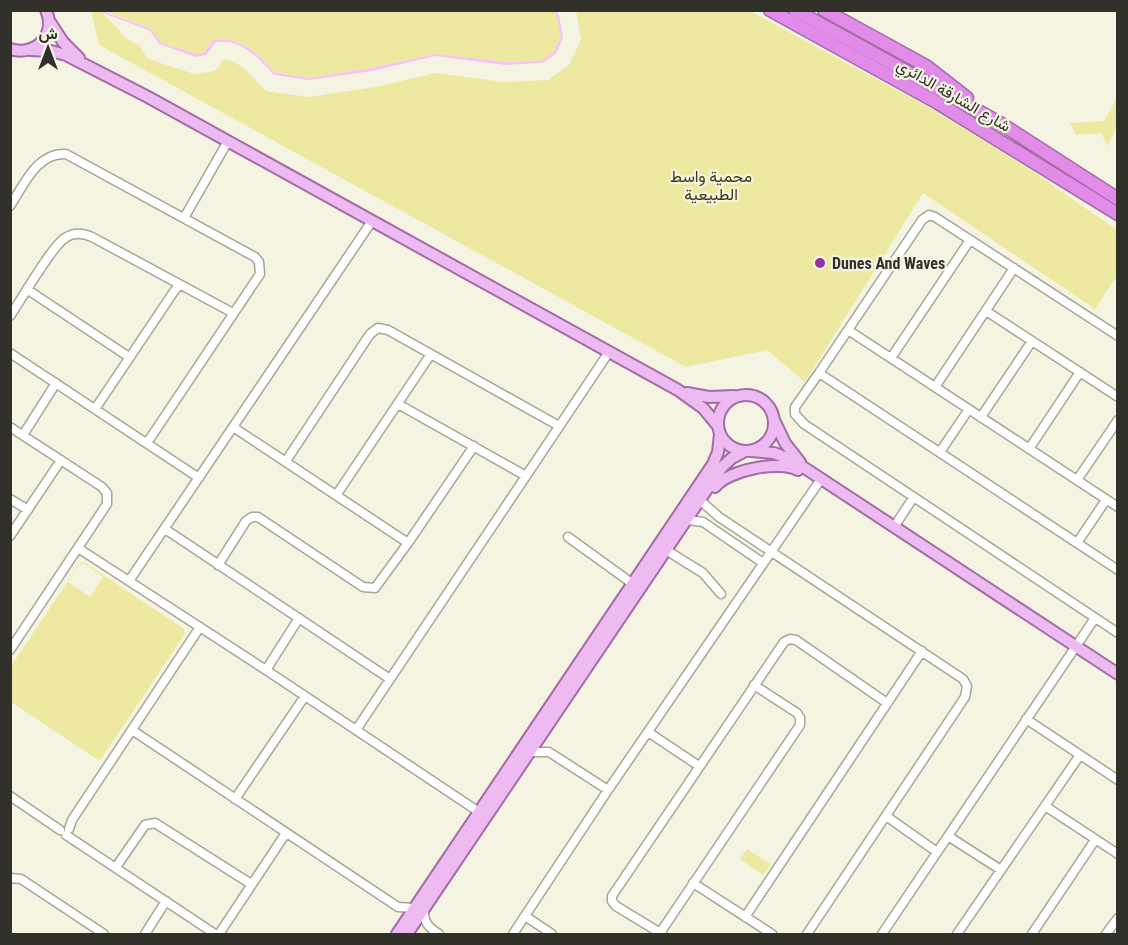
<svg xmlns="http://www.w3.org/2000/svg" width="1128" height="945" viewBox="0 0 1128 945" font-family="'Roboto Condensed',Vazirmatn,sans-serif">
<style>
.green{fill:#eee9a1;fill-rule:evenodd}
.water{fill:#f8c1fc}
.lines{fill:none;stroke-linecap:round;stroke-linejoin:round}
.minor-casing{stroke:#a7a697;stroke-width:11}
.major-casing{stroke:#a36ca6;stroke-width:14}
.highway-casing{stroke:#a36ca6;stroke-width:15}
.minor{stroke:#fff;stroke-width:8}
.major{stroke:#edbaf1;stroke-width:10}
.highway{stroke:#e18ce8;stroke-width:12}
.poi-dot{fill:#92339b;stroke:#f5f4e3;stroke-width:2}
.labels{text-anchor:middle;stroke-width:4.5;stroke-linejoin:round;paint-order:stroke}
.street-label{font-size:16px;fill:#31312a;stroke:#f5f4e3}
.park-label{font-size:16px;fill:#3b380b;stroke:#f5f4e3}
.poi-label{font-size:16px;font-weight:bold;fill:#31312a;stroke:#f5f4e3;text-anchor:start}
</style>
<rect width="100%" height="100%" fill="#f5f4e3"/>
<path class="green" d="M91,11H101L127,39L139,45L148,59L194,74L215,71L224,59L235,62L246,70L266,91L309,97L375,87L436,73L504,82L548,80L569,65L581,40L576,11H750L935,111L1035,173L1117,230V276L1095,309L923,193L805,382L767,350L686,367L99,45Z
M106,11H554L557,15L561,37L554,52L542,61L505,62L435,54L372,68L309,78L275,73L258,55L245,45L230,40L214,39L204,53L196,54L161,43L151,29Z
M1117,98V126L1108,146L1101,133L1076,135L1070,123L1104,121Z
M84,562L184,629L185,634L101,759L98,760L11,702V666L80,563ZM84,563L103,577L90,597L68,582L80,564Z
M747,849L771,864L763,875L740,859Z"/>
<path class="water" d="M103,11L151,29L161,43L196,54L204,53L214,39L230,40L244,45L258,55L275,73L309,78L372,68L435,54L505,62L541,61L554,52L561,37L557,16L554,11H556L559,15L563,38L556,54L542,63L505,65L435,56L372,71L309,80L274,75L257,57L243,47L230,42H216L206,55L196,57L159,44L150,31L104,13Z"/>
<g class="lines">
<defs>
<path id="minor" d="M10,206C24,185 37,152 66,154L255,257L259,262L260,274L147,443
M184,218L228,141
M28,290L129,357
M986,311L1118,397
M10,316C21,300 52,246 65,238C74,232 83,233 92,237L233,313
M848,330L1118,507
M1118,336L935,217L929,215L922,220L819,373L795,407V414L804,424L1118,633
M10,353L199,478
M891,358L970,240
M819,373L1118,570
M935,387L1014,268
M398,404L526,476
M95,409L179,284
M981,417L1032,341
M10,427L102,487L107,493V504L10,650
M233,427L408,543
M23,435L56,383
M1029,449L1080,372
M940,452L969,409
M286,461L370,334L378,328L388,330L559,426
M1077,480L1118,420
M337,494L431,354
M10,499L28,510
M701,501L719,517L963,679L967,686L965,697L807,934
M688,520L703,522L763,563
M894,527L913,498
M165,529L390,679
M10,536L61,460
M568,537L633,584
M1077,543L1106,500
M78,548L266,670L479,812
M666,550L703,573L721,594
M218,565L246,521L252,517H258L363,587L375,588L408,543L474,446
M129,581L372,221
M266,670L299,618
M1026,719L1118,780
M132,730L398,907L415,908
M356,730L609,352
M648,732L699,766
M531,752H549L608,790
M10,796L60,830
M235,799L305,696
M1045,806L1118,854
M886,816L937,852
M69,829L72,820L200,627
M66,835L215,934
M948,836L1001,870
M116,867L145,825L155,823L251,884
M10,878L21,879L104,934
M693,883L772,934
M424,909C423,922 429,928 439,934
M525,916L552,934
M745,917L922,651
M660,933L800,725V718L797,713L754,685
M145,934L166,901
M219,934L286,833
M513,934L608,790L821,479
M662,934L616,906L612,901V896L784,642L790,639L796,640L887,703
M882,934L1095,618
M957,934L1080,755
M1032,934L1095,840
M1106,934L1118,918"/>
<path id="major" d="M50,22L63,42L79,58
M10,49C35,57 57,35 46,10
M30,50L51,51L66,55L148,97L678,390L703,408L718,426
M687,393L709,397L734,396
M718 423a28 28 0 1 1 56 0a28 28 0 1 1-56 0Z
M775,422L785,443L800,462
M751,451L774,453L794,461L1118,674
M715,487C728,470 779,460 798,470
M397,934L713,464L718,452L720,434
M407,934L722,467L732,458L745,451"/>
<path id="highway" d="M770,10L938,103L1118,214
M795,10L1000,123L1118,199
M824,10L926,66L967,98"/>
</defs>
<use href="#minor" class="minor-casing"/>
<use href="#major" class="major-casing"/>
<use href="#highway" class="highway-casing"/>
<use href="#minor" class="minor"/>
<use href="#major" class="major"/>
<use href="#highway" class="highway"/>
</g>
<circle class="poi-dot" cx="820" cy="263" r="6"/>
<g class="labels">
<g class="street-label">
<text transform="translate(954 95) rotate(30)" y="6">شارع الشارقة الدائري</text>
</g>
<g class="park-label">
<text x="711" y="182">محمية واسط<tspan x="711" dy="18">الطبيعية</tspan></text>
</g>
<g class="poi-label">
<text x="832" y="269">Dunes And Waves</text>
</g>
</g>
<rect width="1128" height="945" fill="none" stroke="#31312a" stroke-width="24"/>
<g transform="translate(48 48)" stroke="#f5f4e3" stroke-width="4.5" paint-order="stroke">
<path d="M0-4.5L10 22L0 15L-10 22Z" fill="#31312a"/>
<text y="-9" font-size="16" font-weight="bold" text-anchor="middle" fill="#31312a">ش</text>
</g>
</svg>
